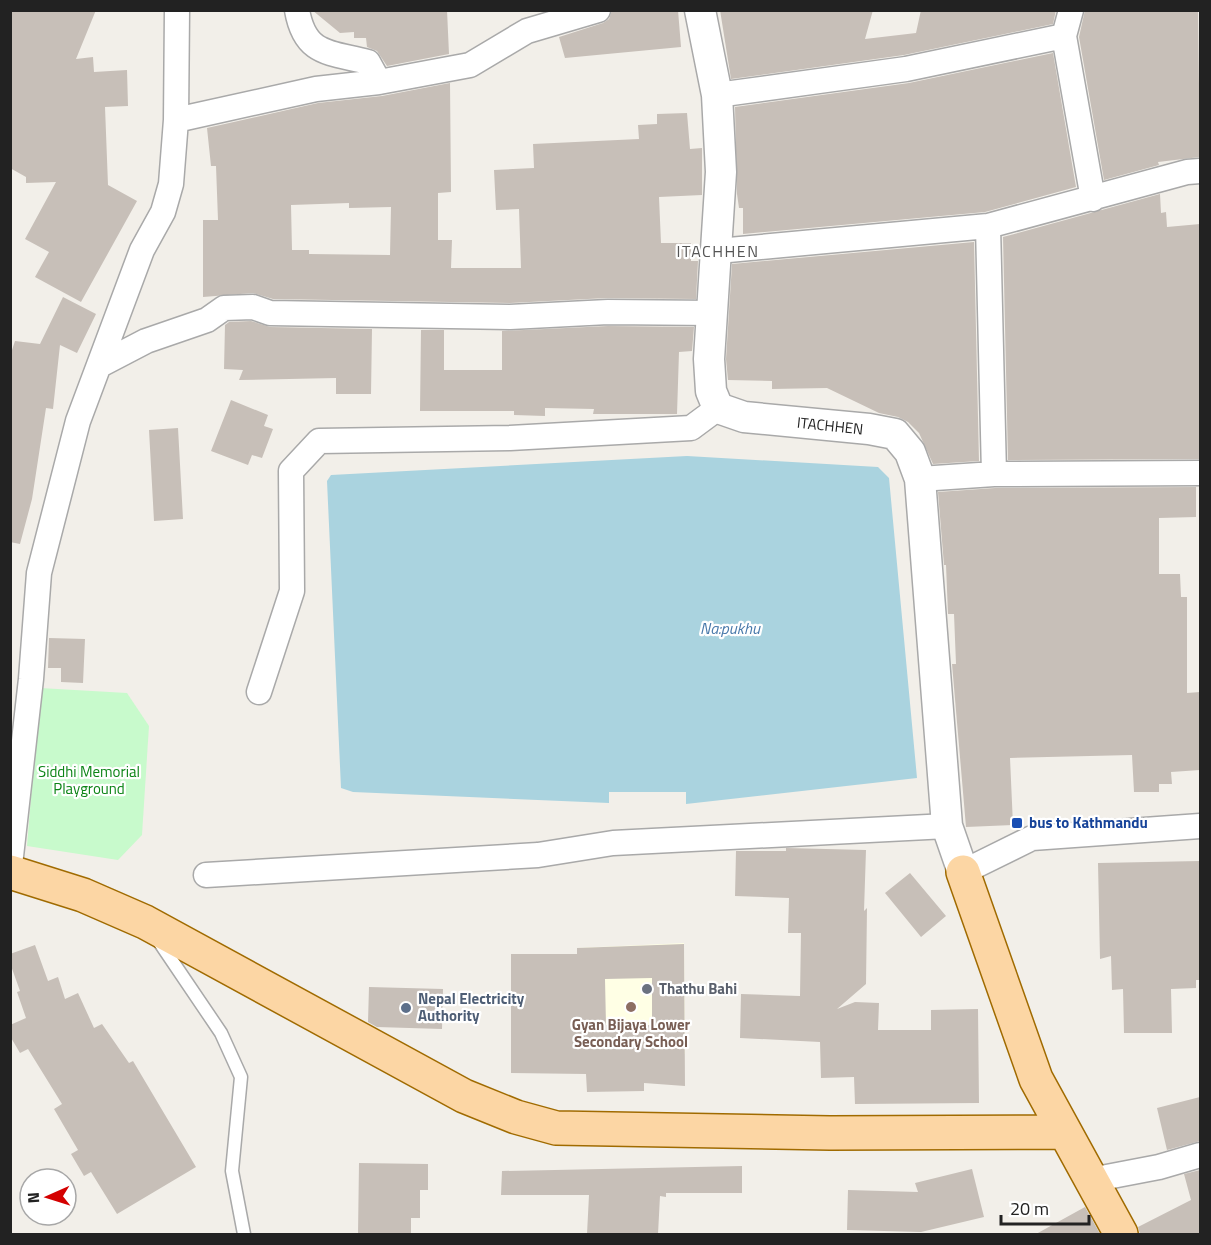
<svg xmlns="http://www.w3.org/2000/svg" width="1211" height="1245" viewBox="0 0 1211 1245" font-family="'Titillium Web',sans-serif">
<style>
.education{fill:#ffffe5}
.park{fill:#c8facc}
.water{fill:#aad3df}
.building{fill:#c7bfb8;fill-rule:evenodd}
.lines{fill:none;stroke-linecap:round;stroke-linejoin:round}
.service-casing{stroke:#a9a9a9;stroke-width:15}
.minor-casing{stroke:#a9a9a9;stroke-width:27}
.tertiary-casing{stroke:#a9a9a9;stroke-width:33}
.primary-casing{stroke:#a06b00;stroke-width:36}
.service{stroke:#fff;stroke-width:12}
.minor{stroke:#fff;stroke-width:24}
.tertiary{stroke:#fff;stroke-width:30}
.primary{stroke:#fcd6a4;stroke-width:33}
.transit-dot{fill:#1a4fb4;stroke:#fff;stroke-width:2}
.worship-dot{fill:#6b7280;stroke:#fff;stroke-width:2}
.education-dot{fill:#8d6e63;stroke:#fff;stroke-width:2}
.service-dot{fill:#5c6f8a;stroke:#fff;stroke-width:2}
.labels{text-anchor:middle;stroke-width:4.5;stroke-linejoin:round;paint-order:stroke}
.street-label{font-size:15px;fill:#222;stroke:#fff}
.park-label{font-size:15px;fill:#0c8416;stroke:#fff}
.transit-label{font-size:15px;font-weight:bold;fill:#164399;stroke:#fff;text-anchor:start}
.worship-label{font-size:15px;font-weight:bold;fill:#5b616d;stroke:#fff;text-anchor:start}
.service-label{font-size:15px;font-weight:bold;fill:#4e5e75;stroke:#fff;text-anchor:start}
.education-label{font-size:15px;font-weight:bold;fill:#785e54;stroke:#fff}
.neighbourhood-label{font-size:16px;letter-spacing:1.5px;fill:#555;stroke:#fff}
.water-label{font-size:16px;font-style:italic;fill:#4a7aab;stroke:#fff}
</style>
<rect width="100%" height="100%" fill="#f2efe9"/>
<path class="education" d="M684,943L685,1054L577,1055V948Z"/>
<path class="park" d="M40,688L127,693L149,726L142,835L118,860L27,846Z"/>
<path class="water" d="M687,456L878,467L889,478L917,778L686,804V792H609V803L353,792L341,788L327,481L331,475Z"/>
<path class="building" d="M10,10H96L76,59L93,57L94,72L127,70L128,106L105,107L108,185L137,201L81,302L35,277L49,252L25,239L56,182L26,183V177L10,168Z
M312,10H447L449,54L387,66L377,51L367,47L366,38H354V32L340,33Z
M612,10H678L681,47L565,58L559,37L603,23L609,19Z
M720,10H873L865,39L916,33L921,10H1056L1053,24L904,55L731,79Z
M1085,10L1198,12L1200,157L1158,162L1159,165L1104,180L1079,37Z
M1053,53L1076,187L985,212L743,234V208H739L737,194L735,107L909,83Z
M450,83L451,192L438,193V240H452L451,268H521L519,209L496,210L494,170L534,168L533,144L639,139L638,125L657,124V114L687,113L690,149L702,148V195L659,197L661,243H691V261H698L696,299L607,298L510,303L273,299L253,293L203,297V220H218L216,166H211L207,128L318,103L382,96ZM349,203V208L391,207L390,255L309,254V250H292L291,205Z
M1160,194L1161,213L1166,212L1167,227L1200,224V459L1008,460L1003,237Z
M974,242L979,461L933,464L919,433L908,422L898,417L879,413L827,388L772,389V381L728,380L726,359L732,264Z
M63,297L96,314L77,353L60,345L53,409L46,408L32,499L20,544L10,542V356L15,341L40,344Z
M251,321L270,327L372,329L371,394H336V378L239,380L243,370L224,369L225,325L229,322Z
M608,326L694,327L692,351L679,352L677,414H593L594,409L545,408V416L514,415V411H420L421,330H444V370H502V331Z
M231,400L268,415L264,426L273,429L262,458L252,455L248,465L211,451Z
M178,428L183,519L154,521L149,430Z
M1196,487V517L1159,518V574H1180L1181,597H1187V693L1200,692V770L1171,772L1172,784H1159V792H1134L1132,755L1010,758L1013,825L966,827L952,664H956L954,614H948L946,565H944L938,492L995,488Z
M49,638L85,639L83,683L61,682V668H48Z
M786,848L866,850L864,911L867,908L866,984L837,1009L855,1002L879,1003L878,1030H931V1010L978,1009L979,1103L855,1104L854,1077L821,1078L820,1042L740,1038L741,994L800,996L801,933H788L789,898L735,896L736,851H786Z
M1200,861V980H1196V988L1171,989L1172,1033H1124L1123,989L1112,990L1111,956L1100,959L1098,863Z
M910,873L946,916L921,937L885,893Z
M684,944L685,1086L644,1083V1091L587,1092L586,1074L511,1073V954H577V948ZM652,978V1025H606L605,979Z
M35,945L48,981L58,977L65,999L78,993L94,1028L102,1024L129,1063L133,1061L196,1167L117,1214L91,1172L84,1176L71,1154L78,1150L54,1109L62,1104L28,1049L20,1053L10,1036V1025L26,1018L17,992L20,991L10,963V954Z
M369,987L443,989L442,1029L377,1027L368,1022Z
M1200,1097V1141L1167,1150L1157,1108Z
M359,1163L428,1164V1190H420V1218H411V1234H358Z
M742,1166V1193H666V1197L660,1196L658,1234H587L589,1195H501L502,1171Z
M972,1169L984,1217L921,1232L847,1230L848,1190L918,1192L915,1183Z
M1200,1170V1234H1140L1138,1227L1191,1200L1184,1174Z
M1085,1207L1100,1234H1036Z"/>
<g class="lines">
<defs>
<path id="service" d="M158,940L221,1033L241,1077L232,1171L244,1234"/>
<path id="minor" d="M297,10C305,56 330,52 368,62L379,82
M1071,10L1064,36L1093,199
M717,95L906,69L1064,36
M176,120L316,89L379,82L470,65L527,31L598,10
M988,226L994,474
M718,251L988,226L1187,172L1200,171
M100,365L146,341L207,320L224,308L253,307L270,313L510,317L608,312L713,313
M920,479L994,474L1200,473
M259,692L292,591L291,471L319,441L510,438L691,428L718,408
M10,865L31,679L39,573L78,421L142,250L163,212L171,184L176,120L177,10
M963,872L1032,838L1200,826
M206,875L538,855L613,843L947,826
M1091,1180L1159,1167L1200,1155"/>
<path id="tertiary" d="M700,10L717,95L721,172L709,359L711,391L718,408L744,417L869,429L895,434L910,452L920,479L947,826L963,872"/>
<path id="primary" d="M10,872L83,895L145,922L464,1096L516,1117L556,1128L830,1133L1065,1132
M963,872L1036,1079L1121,1234"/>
</defs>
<use href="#service" class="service-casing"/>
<use href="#minor" class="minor-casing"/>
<use href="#tertiary" class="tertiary-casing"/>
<use href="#primary" class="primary-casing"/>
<use href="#service" class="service"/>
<use href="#minor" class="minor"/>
<use href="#tertiary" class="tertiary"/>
<use href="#primary" class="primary"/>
</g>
<rect class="transit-dot" x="1011" y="817" width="12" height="12" rx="3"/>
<circle class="worship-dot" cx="647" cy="989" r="6"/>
<circle class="education-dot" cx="631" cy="1007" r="6"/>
<circle class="service-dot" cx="406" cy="1008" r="6"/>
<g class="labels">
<g class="street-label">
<text transform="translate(830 426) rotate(6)" y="5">ITACHHEN</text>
</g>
<g class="park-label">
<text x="89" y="777">Siddhi Memorial<tspan x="89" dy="17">Playground</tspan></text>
</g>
<g class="transit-label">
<text x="1029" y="828">bus to Kathmandu</text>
</g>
<g class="worship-label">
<text x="659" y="994">Thathu Bahi</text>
</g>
<g class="service-label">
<text x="418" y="1004">Nepal Electricity<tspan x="418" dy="17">Authority</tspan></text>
</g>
<g class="education-label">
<text x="631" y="1030">Gyan Bijaya Lower<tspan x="631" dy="17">Secondary School</tspan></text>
</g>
<g class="neighbourhood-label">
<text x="718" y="257">ITACHHEN</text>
</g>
<g class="water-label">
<text x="730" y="634">Na:pukhu</text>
</g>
</g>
<rect width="1211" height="1245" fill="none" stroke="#222222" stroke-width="24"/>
<g transform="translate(48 1197) rotate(267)"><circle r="28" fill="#ffffff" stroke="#a7a7a7" stroke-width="1.5"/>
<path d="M0-4.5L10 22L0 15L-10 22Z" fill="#d40000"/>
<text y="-9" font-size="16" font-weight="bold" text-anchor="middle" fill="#222222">N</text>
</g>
<path d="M1001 1215v9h88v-9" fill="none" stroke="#222222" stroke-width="3"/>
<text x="1010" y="1215" font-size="18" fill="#222222" stroke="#ffffff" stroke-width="4.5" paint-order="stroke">20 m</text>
</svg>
